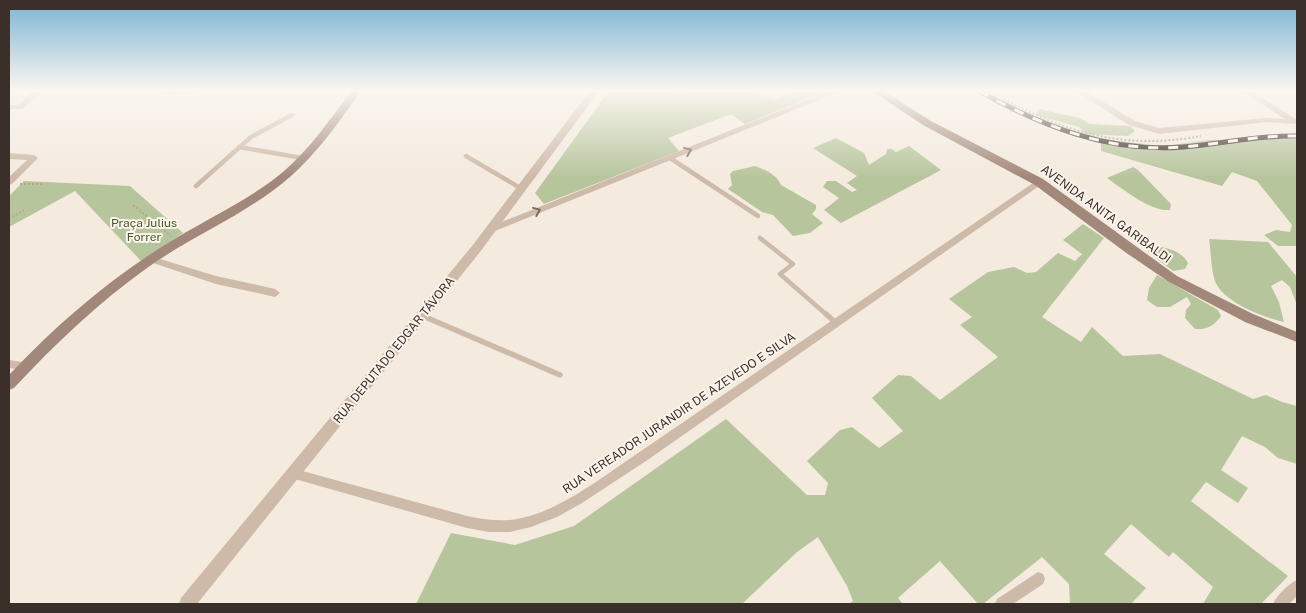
<svg xmlns="http://www.w3.org/2000/svg" width="1306" height="613" viewBox="0 0 1306 613" font-family="'Public Sans',sans-serif">
<style>
.green{fill:#b7c59d}
.lines{fill:none;stroke-linecap:round;stroke-linejoin:round}
.path{stroke:#baa493;stroke-width:2;stroke-dasharray:2 2;stroke-linecap:butt}
.service-far1{stroke:#cebaa9;stroke-width:4.5}
.service{stroke:#cebaa9;stroke-width:5.5}
.minor{fill:#cebaa9;fill-rule:evenodd}
.tertiary{fill:#cebaa9;fill-rule:evenodd}
.secondary{fill:#a2887a;fill-rule:evenodd}
.rail-casing{stroke:#3a2f29;stroke-width:5}
.rail{stroke:#fbf4ec;stroke-width:3;stroke-dasharray:10;stroke-linecap:butt}
.oneway{stroke:#7d6e63}
.labels{text-anchor:middle;stroke-width:4;stroke-linejoin:round;paint-order:stroke}
.street-label{font-size:12px;fill:#3a2f29;stroke:#fbf4ec}
.park-label{font-size:12px;fill:#495a2b;stroke:#fbf4ec}
</style>
<rect width="100%" height="100%" fill="#f4eade"/>
<path class="green" d="M609,91H673L681,95L686,91H750L774,100L796,91H825L745,124L731,114L668,138L679,151L544,204L535,193Z
M1039,109L1079,118L1090,124L1130,126L1135,131L1128,136L1086,134L1079,127L1036,115Z
M836,138L864,153L869,165L886,154L887,149H892L896,152L909,146L941,170L841,223L824,210L839,198L823,187L827,181H836L852,192L857,190L847,183L857,176L813,148Z
M1101,139L1163,146L1210,140L1297,139V246H1278L1264,235L1276,230L1290,232L1292,225L1257,181L1232,172L1222,186L1101,151Z
M755,166C765,170 776,174 781,185L816,205V209L812,214L823,223L810,233L793,236L773,215L762,212L728,189L732,185L730,174L733,171Z
M1133,167L1138,170L1171,204L1170,210C1151,212 1123,189 1107,178Z
M24,181L130,186L183,233L141,261L75,191L9,227V196Z
M1083,224L1104,238L1042,317L1081,342L1092,327L1123,356L1160,354L1253,399L1266,395L1282,402L1297,406V464L1278,458L1265,447L1242,436L1221,470L1248,488L1238,503L1206,482L1191,501L1288,576L1261,604H1203L1213,587L1173,552L1169,557L1131,524L1104,554L1146,588L1131,604H1070L1069,584L1042,557L983,604H978L940,561L898,598L903,604H849L853,601L847,586L818,537L797,552L742,604H416L451,533L515,545L574,526L726,419L807,495H825L828,483L807,461L840,430L852,427L879,448L903,431L872,398L898,375L911,376L940,400L998,357L960,325L972,317L949,299L988,272L1014,267L1027,273L1036,272L1058,253L1075,261L1082,254L1063,240Z
M1209,239L1268,242L1297,277V305L1290,287L1282,280L1271,286L1279,302L1284,322C1263,317 1228,304 1217,285C1211,276 1211,251 1209,239Z
M1150,246C1165,247 1180,249 1188,263L1185,269L1173,271L1148,252Z
M1157,275L1218,310L1221,316C1214,326 1207,330 1195,329L1185,318L1186,310L1191,304L1187,297L1170,307H1157L1147,300L1149,288Z"/>
<g class="lines">
<path class="path" d="M990,91C1060,131 1120,151 1201,136
M20,184H44
M133,205L171,236
M9,219L24,210"/>
<path class="service-far1" d="M239,147L302,158
M466,156L522,189
M670,158L758,216
M196,186L251,137L292,115
M760,238L793,264L780,274L828,316"/>
<path class="service" d="M826,314L836,323
M423,316L560,375"/>
<path class="minor" d="M33,91H42L23,109H9V105H18Z
M167,91H201L197,93L169,95L165,93Z
M829,91H841L495,231H489L487,229L489,227Z
M1075,91H1085L1135,121L1159,128L1267,118L1285,119L1242,91H1252L1297,120V124L1267,122L1159,134L1129,125Z
M9,153L34,155L38,158L12,184L9,185V177L27,160L9,159Z
M1039,179L1042,180L1043,182L1042,184L649,459L582,503L557,517L531,527L510,532H489L467,528L295,479L291,478L289,474L291,470L295,469L467,516C481,519 495,521 509,520C555,516 603,476 641,451Z
M150,256L216,276L275,289L280,293L275,297L216,284L147,261L145,259L147,257Z
M9,360L29,363L30,366L29,369L25,370L9,368Z
M1038,572L1043,574L1045,579L1043,584L1013,604H995L997,599Z
M1297,580V596L1289,604H1273C1277,595 1288,584 1297,580Z"/>
<path class="tertiary" d="M590,91H599L480,252L197,604H179L181,598L472,246Z"/>
<path class="secondary" d="M352,91H361C340,121 318,152 291,176C248,214 193,235 147,268C98,303 55,344 14,388L9,390V375C55,326 106,282 163,246C202,221 247,202 283,172C310,149 330,119 352,91Z
M872,91H883L931,121L1043,179L1177,276L1253,314L1297,332V342L1245,322L1169,282L1125,252L1035,185L923,125Z"/>
<defs>
<path id="rail" d="M979,91C1042,126 1109,153 1183,147C1221,144 1258,135 1297,136"/>
</defs>
<use href="#rail" class="rail-casing"/>
<use href="#rail" class="rail"/>
</g>
<defs><path id="oneway-chevron" d="M-2-3.5L2.5 0L-2 3.5" fill="none" stroke-width="1.6" stroke-linecap="round" stroke-linejoin="round" transform="scale(1.25)"/></defs>
<g class="oneway">
<use href="#oneway-chevron" transform="translate(688 151) rotate(-22)"/>
<use href="#oneway-chevron" transform="translate(537 211) rotate(-22)"/>
</g>
<linearGradient id="sky" x2="0" y2="1"><stop stop-color="#7cb3d3"/><stop offset="0.51" stop-color="#faf6f0"/><stop offset="1" stop-color="#faf6f0" stop-opacity="0"/></linearGradient>
<rect width="1306" height="177" fill="url(#sky)"/>
<g class="labels">
<g class="street-label">
<text transform="translate(1106 214) rotate(36)" y="4">AVENIDA ANITA GARIBALDI</text>
<text transform="translate(394 350) rotate(-51)" y="4">RUA DEPUTADO EDGAR TÁVORA</text>
<text transform="translate(679 413) rotate(-34)" y="4">RUA VEREADOR JURANDIR DE AZEVEDO E SILVA</text>
</g>
<g class="park-label">
<text x="144" y="227">Praça Julius<tspan x="144" dy="14">Forrer</tspan></text>
</g>
</g>
<rect width="1306" height="613" fill="none" stroke="#3a2f29" stroke-width="20"/>
</svg>
